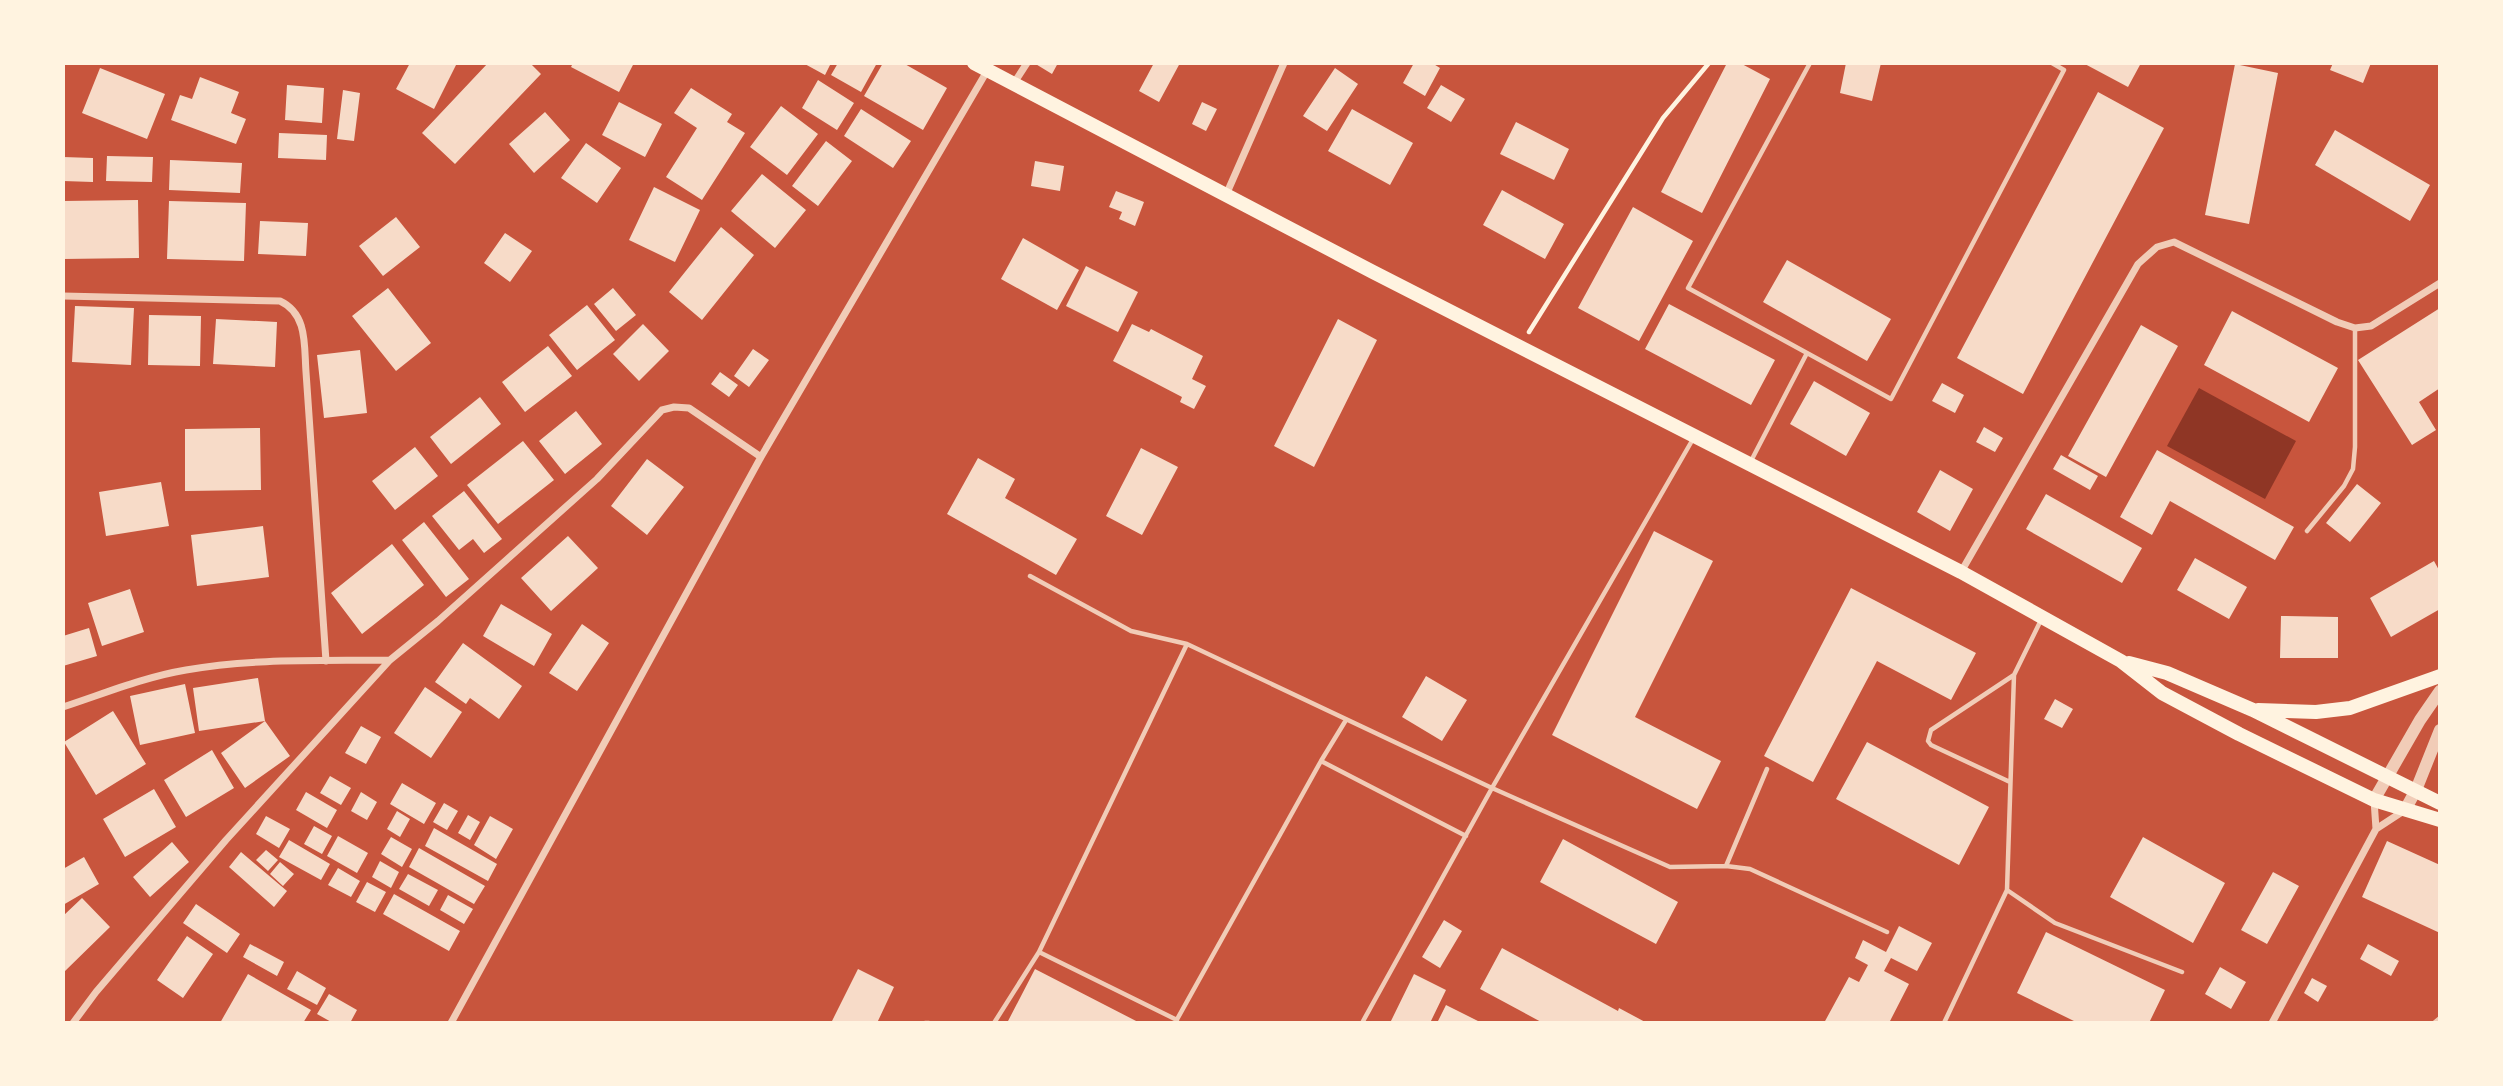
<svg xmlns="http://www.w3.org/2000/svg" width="2503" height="1086" viewBox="0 0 2503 1086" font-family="'IBM Plex Serif',serif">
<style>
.water{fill:#8f3625}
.building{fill:#f7dbc8}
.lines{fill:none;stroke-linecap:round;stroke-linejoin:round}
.path{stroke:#fff3e0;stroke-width:4.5}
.service{stroke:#f1ccb7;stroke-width:4.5}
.minor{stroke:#f1ccb7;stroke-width:7}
.tertiary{stroke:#f1ccb7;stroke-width:12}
.secondary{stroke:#fff3e0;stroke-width:14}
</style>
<rect width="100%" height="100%" fill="#c8553d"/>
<path class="water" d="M2199,388L2296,441L2265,499L2167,446Z"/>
<path class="building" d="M410,63H457L434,109L396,89Z
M488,63H530L541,74L455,164L422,133Z
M573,63H634L619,92L571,67Z
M803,63H831L825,75Z
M838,63H877L861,92L831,75Z
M883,63H903L947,88L923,130L864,96Z
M1034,63H1058L1052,74Z
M1154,63H1180L1159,102L1139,91Z
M1414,63H1432L1440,68L1425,96L1403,83Z
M1727,63H1740L1770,79L1702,213L1661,192Z
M1846,63H1881L1872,101L1840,93Z
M2083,63H2141L2128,87Z
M2333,63H2371L2363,83L2330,70Z
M2235,64L2278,73L2249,224L2205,215Z
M100,68L165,94L147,139L82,113Z
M1335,68L1358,84L1327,131L1303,116Z
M200,77L239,92L231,113L246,119L236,144L171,120L180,95L192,99Z
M818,80L854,103L837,130L802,108Z
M287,85L324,88L322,123L285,120Z
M1441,85L1465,99L1451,122L1427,108Z
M691,88L732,114L727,122L745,133L702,200L666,177L697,128L674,113Z
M343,90L360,93L354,141L337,139Z
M2098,92L2164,128L2023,394L1957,358Z
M619,102L662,124L645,157L602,135Z
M1202,102L1217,109L1206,131L1192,124Z
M781,106L818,134L787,175L750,147Z
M861,109L911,141L893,168L844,136Z
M1352,109L1413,143L1390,185L1328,151Z
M545,112L570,140L534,173L509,144Z
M1516,122L1569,149L1554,180L1500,154Z
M2335,130L2430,185L2410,221L2315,165Z
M279,133L327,135L326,160L278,158Z
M826,141L852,161L818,206L792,186Z
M586,143L621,168L597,203L561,178Z
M107,156L153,157L152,182L106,181Z
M63,157L93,158V182L63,181Z
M170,160L242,163L240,193L169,190Z
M1035,161L1064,166L1060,191L1031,186Z
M762,174L806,210L775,248L731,211Z
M654,187L700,210L675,262L629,240Z
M1502,190L1564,224L1545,259L1483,225Z
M1116,191L1144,202L1135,226L1119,219L1122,212L1109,207Z
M138,200L139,258L63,259V201Z
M169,201L246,203L244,261L167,259Z
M1633,207L1693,241L1639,341L1578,308Z
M396,217L420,247L383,276L359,246Z
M260,221L308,223L306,256L258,254Z
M721,227L754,255L702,320L669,292Z
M505,233L532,251L510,282L484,263Z
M1023,238L1079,270L1057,310L1001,279Z
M1787,260L1891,319L1867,361L1763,302Z
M1086,266L1138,292L1118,332L1066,306Z
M388,288L431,343L396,371L352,316Z
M613,288L636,315L616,331L594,304Z
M1669,304L1775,360L1751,405L1645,349Z
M587,305L615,340L577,370L549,335Z
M75,306L134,308L131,365L72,362Z
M2440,308V388L2419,402L2436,430L2412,445L2358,360Z
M2232,311L2338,368L2309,422L2204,365Z
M149,315L201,316L200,366L148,365Z
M216,319L277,322L275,367L213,364Z
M1338,319L1377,340L1314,467L1274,446Z
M643,324L669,351L639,381L613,354Z
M1132,324L1149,332L1151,329L1203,356L1192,379L1206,386L1194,409L1180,402L1182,397L1113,361Z
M2141,325L2178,346L2106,477L2068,456Z
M548,346L572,376L525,412L502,382Z
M753,349L769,360L749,387L734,376Z
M360,350L367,413L324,418L317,355Z
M720,372L738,385L729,397L711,384Z
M1814,381L1870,413L1846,456L1790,424Z
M1942,383L1964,395L1955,413L1932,401Z
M480,397L501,424L451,464L430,437Z
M576,411L602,444L565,474L539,441Z
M1984,427L2003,438L1995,452L1976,442Z
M260,428L261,490L185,491V429Z
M523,441L554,480L498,524L467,485Z
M415,447L438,476L395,510L372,481Z
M1141,448L1178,467L1142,535L1106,516Z
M2157,450L2294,527L2275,560L2170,501L2152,535L2120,517Z
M2061,455L2098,476L2090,490L2053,469Z
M978,458L1015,479L1005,498L1077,539L1056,575L947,514Z
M647,459L684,487L647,535L611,506Z
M1940,470L1973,489L1950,531L1917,512Z
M161,482L169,526L106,536L99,492Z
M2357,484L2381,503L2350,542L2326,523Z
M464,491L502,539L484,553L473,539L459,550L432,516Z
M2046,494L2142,548L2122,583L2026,529Z
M424,522L469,579L446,597L402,540Z
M263,526L269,577L197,586L191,535Z
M1654,531L1713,561L1635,717L1721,761L1697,809L1552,735Z
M568,536L598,568L551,611L521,578Z
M392,544L424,585L362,634L331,593Z
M2195,558L2247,587L2229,619L2177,590Z
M2434,561L2440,572V609L2391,637L2370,598Z
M1851,588L1976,653L1951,700L1877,661L1813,782L1764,756Z
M130,589L144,632L102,646L88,603Z
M501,604L552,634L534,666L483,636Z
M2281,616L2338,617V658H2280Z
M582,624L609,643L577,691L549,673Z
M89,628L97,656L63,666V636Z
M463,643L522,686L499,719L470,698L466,704L435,682Z
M1426,676L1467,700L1442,741L1402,717Z
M258,678L265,721L290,756L245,788L221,753L265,721L199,731L193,688Z
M185,684L195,733L140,745L130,696Z
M425,687L462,712L431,758L394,733Z
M2055,699L2073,709L2062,728L2044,719Z
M113,711L146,764L96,795L64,742Z
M361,726L381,737L366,764L345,753Z
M1867,742L1989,807L1959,865L1836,799Z
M212,750L234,788L186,817L164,780Z
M330,776L351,788L341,805L320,793Z
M402,783L436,803L424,824L390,804Z
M154,789L176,827L125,857L103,819Z
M306,792L337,810L327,828L296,810Z
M361,792L377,802L367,820L351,811Z
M444,803L458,811L447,830L433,822Z
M397,811L410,819L400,837L387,829Z
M468,815L480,822L470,840L458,833Z
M266,816L290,829L279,848L256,834Z
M490,816L513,829L496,859L474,845Z
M314,826L332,836L322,854L304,844Z
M434,828L497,864L488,881L425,846Z
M338,836L368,853L357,873L327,856Z
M391,837L412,849L402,867L381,854Z
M2143,837L2225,883L2193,943L2110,897Z
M1563,839L1678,902L1656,944L1540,882Z
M289,840L330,864L321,880L279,857Z
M2387,841L2440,865V933L2362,897Z
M172,842L189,862L150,897L133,877Z
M419,848L485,886L474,904L409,867Z
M266,850L278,860L268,871L256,860Z
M241,852L287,891L274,907L229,867Z
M84,857L99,884L63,905V869Z
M380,861L399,872L391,888L372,877Z
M280,862L294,874L283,886L270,874Z
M338,868L360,881L351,897L328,885Z
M2273,872L2299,886L2267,944L2241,930Z
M408,874L438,890L429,906L399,889Z
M367,882L386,892L375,912L356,902Z
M394,894L460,931L449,951L383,914Z
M448,895L473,909L464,924L440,910Z
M82,898L110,927L63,973V916Z
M196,904L240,934L227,953L183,923Z
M1444,920L1462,931L1440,968L1422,957Z
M1899,926L1932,943L1917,971L1891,958L1884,971L1909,984L1889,1023H1824L1849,977L1859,982L1868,965L1855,958L1863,940L1886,952Z
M2046,932L2165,990L2149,1023H2078L2017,993Z
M187,936L213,954L183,998L157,980Z
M250,944L284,962L277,976L243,957Z
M2368,944L2399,961L2391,976L2360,959Z
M1502,948L1618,1011L1619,1008L1647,1023H1543L1480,989Z
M2220,967L2246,982L2231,1009L2205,994Z
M858,969L894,987L877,1023H831Z
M1035,969L1140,1023H1007Z
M297,971L326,988L317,1005L287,989Z
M248,974L311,1010L303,1023H220Z
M1414,974L1446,990L1430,1023H1390Z
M2312,978L2327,986L2318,1002L2304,993Z
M329,994L357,1010L350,1023H333L317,1014Z
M1446,1005L1482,1023H1437Z"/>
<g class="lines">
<path class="path" d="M1529,332L1663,118L1709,63"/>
<path class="service" d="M1807,353L1891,399L2064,70L2052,63
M1751,461L1807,353L1688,288L1810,63
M2307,531L2344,486L2353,469L2355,447V328
M1030,576L1131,631L1187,644L1492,788L1670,867L1726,866L1750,869L1887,932
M2041,620L2014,675L2007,890L2055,923L2182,972
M1321,761L1466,836
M2010,782L1931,745L1928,741L1931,730L2014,675
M1726,866L1767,769
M1039,952L1177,1020
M925,1023H929
M994,1023L1039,952L1187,644
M1175,1023L1321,761L1346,720
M1362,1023L1492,788L1693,439
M1944,1023L2007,890
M2434,1023L2440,1018"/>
<path class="minor" d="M1014,83L1027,63
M1226,195L1284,63
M63,296L280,301C308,314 304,346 306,372L326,661
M1961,572L2138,264L2157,247L2174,242L2337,322L2355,328L2371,326L2440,283
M63,707C103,694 144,677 186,670C253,658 322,661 390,660
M2374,800L2376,829
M73,1023L96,992L226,840L390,660L438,621L597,479L662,410L674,407L689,408L761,457
M451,1023L761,457L987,71
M2272,1023L2376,829L2405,810"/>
<path class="tertiary" d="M2374,800L2420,720L2440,691
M2405,810L2416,790L2440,730"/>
<path class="secondary" d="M974,63L1373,272L1961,572L2121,661L2162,693L2239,734L2374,800L2440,820
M2129,663L2167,673L2253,710L2440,803
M2258,710L2316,712L2350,708L2440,676"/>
</g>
<rect width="2503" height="1086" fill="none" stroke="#fff3e0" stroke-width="130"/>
</svg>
